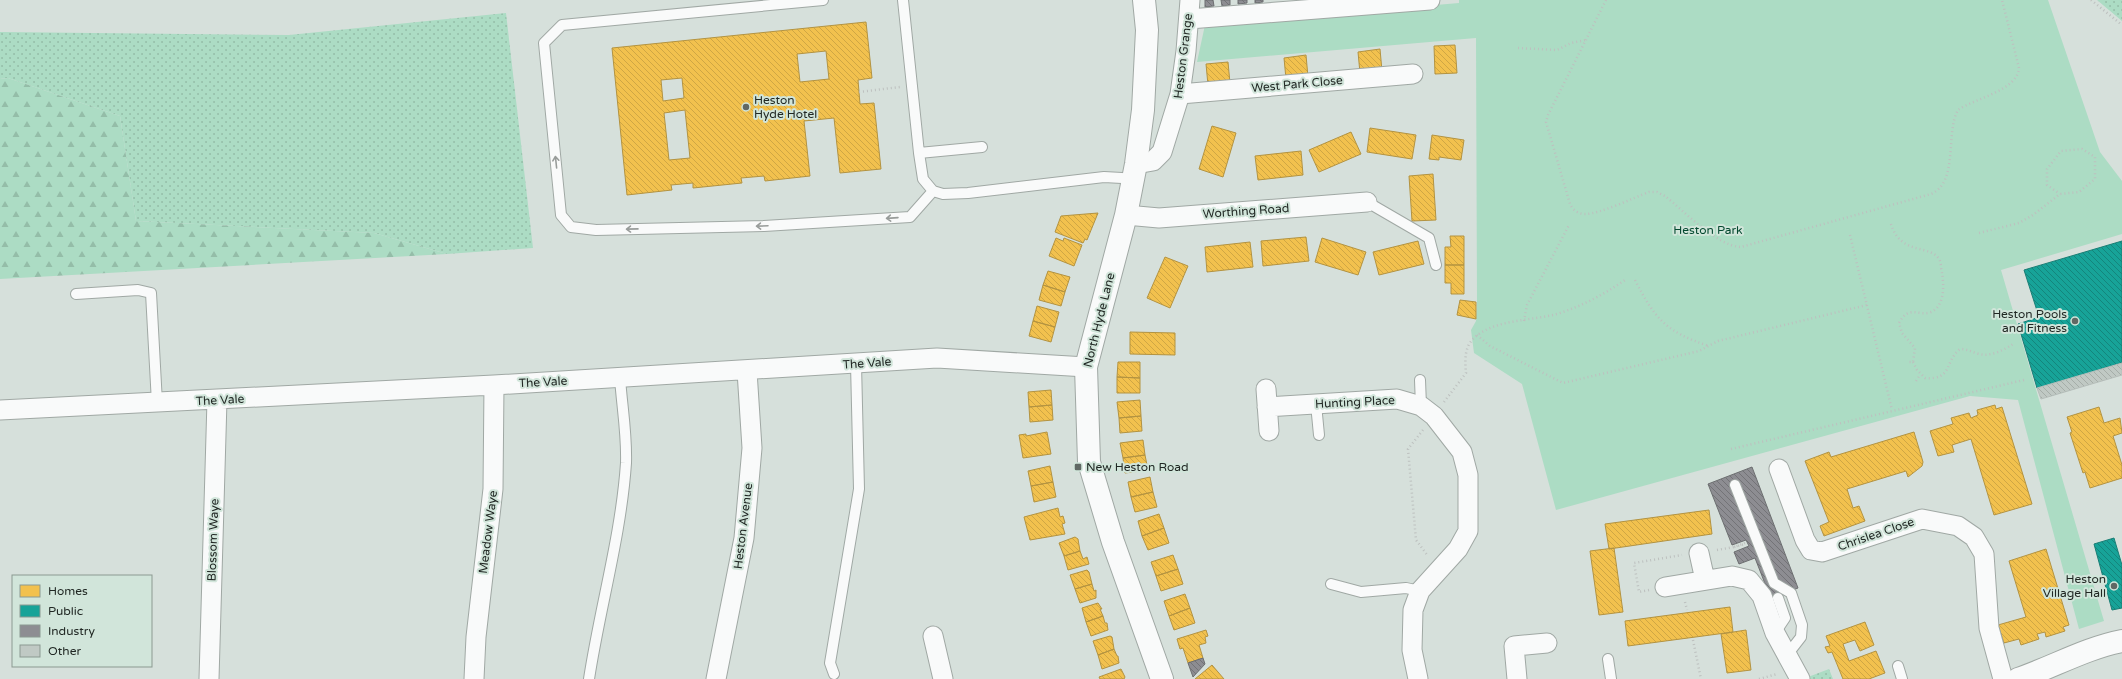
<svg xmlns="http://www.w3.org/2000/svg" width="2122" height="679" viewBox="0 0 2122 679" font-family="'Varela Round',sans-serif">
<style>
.grass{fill:url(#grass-dots)}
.forest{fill:url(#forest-firs)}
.park{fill:#acdcc4}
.homes{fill:url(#homes-back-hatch);stroke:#b39341;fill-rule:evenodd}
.public{fill:url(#public-back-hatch);stroke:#1a7e75}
.industry{fill:url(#industry-back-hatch);stroke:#6d6f71}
.building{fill:url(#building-back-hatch);stroke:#b6beba}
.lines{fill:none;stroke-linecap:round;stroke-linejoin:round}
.lane-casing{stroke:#a0a8a4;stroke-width:12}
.street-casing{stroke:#a0a8a4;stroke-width:21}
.secondary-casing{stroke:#a0a8a4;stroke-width:24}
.path{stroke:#bdc0bf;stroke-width:2.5;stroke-dasharray:1 3;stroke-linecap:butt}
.lane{stroke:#f9fafa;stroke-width:10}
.street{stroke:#f9fafa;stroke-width:19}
.secondary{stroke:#f9fafa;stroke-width:22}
.oneway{stroke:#989c9a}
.poi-dot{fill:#606864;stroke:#d1e5da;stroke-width:1.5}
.labels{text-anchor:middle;stroke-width:4;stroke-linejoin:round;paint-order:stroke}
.street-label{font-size:12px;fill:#212824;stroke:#d1e5da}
.poi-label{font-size:12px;fill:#212824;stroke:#d1e5da;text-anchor:start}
.park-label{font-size:12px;fill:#044930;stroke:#d1e5da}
</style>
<defs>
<pattern id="grass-dots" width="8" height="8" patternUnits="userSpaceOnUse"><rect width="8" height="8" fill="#acdcc4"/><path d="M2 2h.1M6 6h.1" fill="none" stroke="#94bda8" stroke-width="1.8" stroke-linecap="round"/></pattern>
<pattern id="forest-firs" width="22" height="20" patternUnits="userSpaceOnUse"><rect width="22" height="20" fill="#acdcc4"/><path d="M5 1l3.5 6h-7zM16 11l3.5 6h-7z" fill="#94bda8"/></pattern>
<pattern id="homes-back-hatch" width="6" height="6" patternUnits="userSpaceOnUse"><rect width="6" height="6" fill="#f2c14e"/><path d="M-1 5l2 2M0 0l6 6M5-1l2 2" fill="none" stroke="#cfa644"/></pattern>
<pattern id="public-back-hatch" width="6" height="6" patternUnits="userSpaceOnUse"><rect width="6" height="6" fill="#17a398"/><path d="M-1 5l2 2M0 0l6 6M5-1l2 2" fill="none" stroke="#14857c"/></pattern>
<pattern id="industry-back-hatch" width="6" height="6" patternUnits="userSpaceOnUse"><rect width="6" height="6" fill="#8d8d92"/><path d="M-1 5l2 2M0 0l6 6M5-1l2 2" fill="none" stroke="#737377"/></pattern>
<pattern id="building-back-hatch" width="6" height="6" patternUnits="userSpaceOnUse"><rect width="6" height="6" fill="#c0c9c4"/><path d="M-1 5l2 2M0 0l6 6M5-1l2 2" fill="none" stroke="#a5ada8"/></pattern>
</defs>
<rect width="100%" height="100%" fill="#d6e0db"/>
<path class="grass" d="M2097,0H2122V21Z
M506,13L533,248L447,254L374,233L136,221L120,116L8,78L0,79V32L289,35Z
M1829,669L1833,679H1810L1808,677Z"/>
<path class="forest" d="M8,78L120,116L136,221L374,233L447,254L0,279V79Z"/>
<path class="park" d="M1459,0H2048L2100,152L2122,181V234L2001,270L2104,621L2079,629L2018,400L1970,396L1556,510L1522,384L1474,353L1471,330L1476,321L1477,303L1476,38L1197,62L1205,25L1459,3Z"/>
<path class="homes" d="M866,22L872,78L858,80L860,104L874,103L881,169L840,173L834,118L804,121L810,176L765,181L764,176L741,178L742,183L693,188V183L671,185L672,190L627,195L612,48ZM826,51L829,79L800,82L797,54ZM682,78L684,98L663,101L661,80ZM685,110L690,158L669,160L664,113Z
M1455,45L1457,73L1435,74L1434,46Z
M1380,49L1382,71L1360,73L1358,52Z
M1306,55L1308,77L1286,79L1284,58Z
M1228,62L1230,83L1208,85L1206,64Z
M1212,126L1236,133L1223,177L1199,169Z
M1370,128L1416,135L1412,159L1367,152Z
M1351,132L1361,154L1319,172L1309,150Z
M1432,135L1464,140L1461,160L1439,157V160L1429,159Z
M1301,151L1303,175L1258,180L1255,156Z
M1433,174L1436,220L1412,221L1409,176Z
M1098,213L1087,240L1085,239L1083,243L1055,232L1061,216Z
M1450,236H1464V265H1445V247H1451Z
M1306,237L1309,261L1263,266L1261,241Z
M1056,238L1063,241L1064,238L1082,245L1074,266L1049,256Z
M1322,238L1366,252L1358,275L1315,262Z
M1418,241L1424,264L1379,275L1373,252Z
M1250,242L1253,267L1207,272L1205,247Z
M1165,257L1188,266L1170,308L1147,298Z
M1445,265H1464V294H1451V283H1445Z
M1048,271L1070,277L1065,292L1043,285Z
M1043,285L1065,292L1061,306L1039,300Z
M1460,300L1476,302V319L1457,315Z
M1037,306L1059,312L1055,327L1033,321Z
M1033,321L1055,327L1051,342L1029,336Z
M1130,332L1175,333V355L1130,354Z
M1118,362H1140V378L1117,377Z
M1117,377L1140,378V393H1117Z
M1051,390L1052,405L1029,407L1028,392Z
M1140,400L1141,416L1119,418L1117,402Z
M1052,405L1053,420L1030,422L1029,407Z
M1995,405L1996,409L2002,407L2032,504L1994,515L1971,439L1952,445L1954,452L1938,456L1930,431L1953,424L1951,418L1969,413L1971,418L1978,415L1977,410Z
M2099,407L2104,423L2120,418L2122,433L2113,436L2122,465V478L2090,488L2085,472L2083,473L2070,433L2072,432L2067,417Z
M1141,416L1142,431L1120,433L1119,418Z
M1047,432L1051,454L1023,458L1019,435L1026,434V436Z
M1914,432L1923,462L1922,466L1908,477L1906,471L1847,489L1853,508L1859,506L1865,521L1824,536L1820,526L1829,522L1805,461L1829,452L1831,457Z
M1143,440L1145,455L1123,458L1120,443Z
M1145,455L1148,470L1125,473L1123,458Z
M1050,466L1053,482L1031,486L1028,471Z
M1150,477L1153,492L1131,497L1128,482Z
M1053,482L1056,497L1034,502L1031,486Z
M1153,492L1157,507L1135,512L1131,497Z
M1058,508L1060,517L1063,516L1065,523L1062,524L1065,534L1030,540L1024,517Z
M1709,510L1712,534L1609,549L1605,524Z
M1159,514L1164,528L1142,536L1138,521Z
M1164,528L1169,543L1148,550L1142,536Z
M1075,537L1078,539L1080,551L1064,556L1059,543Z
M1614,548L1623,612L1599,615L1590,551Z
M2046,549L2069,625L2063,627L2065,631L2046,637L2045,632L2037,634L2039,639L2021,645L2019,639L2004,643L1998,625L2026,617L2009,561Z
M1080,551L1083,559L1087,557L1089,564L1068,570L1064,556Z
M1173,555L1178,569L1156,576L1151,562Z
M1178,569L1183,584L1161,591L1156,576Z
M1087,570L1089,572L1092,584L1075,589L1070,575Z
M1092,584L1094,591L1096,590V598L1080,603L1075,589Z
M1185,594L1190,608L1169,616L1164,601Z
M1098,603L1102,609H1100L1103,616L1086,622L1082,608Z
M1730,607L1733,632L1628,646L1625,621Z
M1190,608L1195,623L1174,630L1169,616Z
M1103,616L1105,623H1107L1108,630L1091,636L1086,622Z
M1865,622L1874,645L1860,651L1855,640L1843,644L1849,661L1876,651L1885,673L1869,679H1843L1832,652L1828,653L1825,647L1830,646L1826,636Z
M1206,630L1208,636L1205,637L1206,643L1199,645L1203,658L1188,663L1183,648L1180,649L1177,639Z
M1746,630L1751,670L1727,673L1721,634Z
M1110,636L1112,637L1114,649L1098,655L1093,641Z
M1114,649L1117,656H1118L1119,663L1102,669L1098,655Z
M1212,665L1224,679H1195Z
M1121,669L1125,677L1124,679H1100L1099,677Z"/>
<path class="public" d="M2122,241V363L2101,369L2104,379L2049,396L2046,386L2037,388L2018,324L2039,317L2024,270Z
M2114,538L2122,565V608L2112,610L2094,544Z"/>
<path class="industry" d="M1205,0H1213L1214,6L1205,7Z
M1221,0H1230V5L1222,6Z
M1238,0H1247V3L1238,4Z
M1255,0H1263V2L1255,3Z
M1752,467L1798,588L1771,599L1755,558L1739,564L1734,552L1749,546L1746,540L1732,545L1708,484Z
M1203,658L1205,664L1193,677L1188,663Z"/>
<path class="building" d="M2122,363V375L2041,399L2037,388Z"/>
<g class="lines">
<defs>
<path id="lane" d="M823,0L562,25L544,43L561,215L571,227L596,230L764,226L910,217L933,191
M903,0L919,153L923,179L933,191L943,194L968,193L1104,177L1122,178L1133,183
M919,153L982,147
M1367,202L1429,238L1436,265
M76,294L138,290L151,293L157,403
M1420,380L1421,406
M1316,404L1319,435
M1735,485L1774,583L1791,593L1802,625L1801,637L1787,655
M1331,584L1361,592L1406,588L1420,591
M1775,633L1785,618L1778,598
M1608,659L1611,679
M1898,666L1902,679
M834,674L830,663L859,489L856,364
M589,679C600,607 621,536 626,463C627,434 622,407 620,378"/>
<path id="street" d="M1189,19L1430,0
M1180,94L1413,74
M1136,164L1153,161L1162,152L1180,94L1186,51L1190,0
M1126,215L1159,218L1367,202
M1266,389L1269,431
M1267,407L1397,399L1421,406L1434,416L1462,452L1468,475V531L1458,549L1420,591L1413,610L1412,650L1418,679
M0,410L494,385L937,358L1086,367
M1779,469L1805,540L1811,550L1822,552L1922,519L1958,526L1974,537L1984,554L1989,628L2003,679
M1699,553L1705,580
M1665,587L1732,576L1749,580L1762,596L1775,633L1800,679
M933,636L943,679
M209,679L217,400
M474,679L476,637L493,489L494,385
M716,679L744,538L752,448L747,371
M1517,679L1514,646L1547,643"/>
<path id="secondary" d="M1144,0L1147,30L1143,110L1136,164L1126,215L1086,367L1089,462L1113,542L1162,679
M2018,679C2053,667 2086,648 2122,641"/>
</defs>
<use href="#lane" class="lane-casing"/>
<use href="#street" class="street-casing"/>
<use href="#secondary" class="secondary-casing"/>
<path class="path" d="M1606,0L1548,115L1546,122L1570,204C1573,210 1578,214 1585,214C1600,214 1633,198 1649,192H1657L1665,196C1684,211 1717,246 1741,247L1931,194C1959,182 1945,133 1958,110C1975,98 2017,91 2019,68L2002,0
M2091,0L2122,25
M1518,48L1557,50L1571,43L1586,40
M859,92L900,87
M1891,224C1901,257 1932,243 1940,261C1941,264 1941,269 1942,273C1944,285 1945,306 1931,312C1919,317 1909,304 1899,323L1902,333L1915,348L1913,362H1907
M1979,233L2019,223L2033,215L2060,194L2079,192L2095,179V157L2082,149L2061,151L2047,169V185L2060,194
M1850,235L1892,410
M1635,280C1655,319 1666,332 1709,346
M1524,321L1527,305L1569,225
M1477,335L1490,346L1563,383L1699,351L1718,341L1867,305
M1913,362L1917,370L1925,378C1953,380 1944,362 1960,349C1967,349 1972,352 1979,354C1990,357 2004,350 2013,344
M1916,381L1920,375
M1444,402L1466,373C1465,362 1464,348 1473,339C1493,319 1531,321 1557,314C1582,306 1603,295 1625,280
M1423,430L1408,449L1416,540L1428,556
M1731,449L2024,380
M1745,543L1734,547L1745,544
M1717,550L1734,547
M1649,590L1639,592L1634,563L1682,555
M1685,602L1687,610
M1693,640L1701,679
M1759,679L1777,674"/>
<use href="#lane" class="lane"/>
<use href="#street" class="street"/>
<use href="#secondary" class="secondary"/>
</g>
<defs><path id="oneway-shaft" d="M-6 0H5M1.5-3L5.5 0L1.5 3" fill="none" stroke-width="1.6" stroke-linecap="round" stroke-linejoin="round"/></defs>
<g class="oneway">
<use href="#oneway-shaft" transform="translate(556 162) rotate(-96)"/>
<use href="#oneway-shaft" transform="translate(892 218) rotate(176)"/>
<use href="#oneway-shaft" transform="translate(762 226) rotate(178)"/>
<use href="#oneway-shaft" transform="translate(632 229) rotate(179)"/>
</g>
<g class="poi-dot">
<circle cx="746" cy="107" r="4"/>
<circle cx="2075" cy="321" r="4"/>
<rect x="1074" y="463" width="8" height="8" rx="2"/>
<circle cx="2114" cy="586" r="4"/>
</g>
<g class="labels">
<g class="street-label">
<text transform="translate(1183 56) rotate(-83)" y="4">Heston Grange</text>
<text transform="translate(1297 84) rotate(-5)" y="4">West Park Close</text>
<text transform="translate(1246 211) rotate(-4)" y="4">Worthing Road</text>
<text transform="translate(1099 320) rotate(-76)" y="4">North Hyde Lane</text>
<text transform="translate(867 363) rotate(-4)" y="4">The Vale</text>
<text transform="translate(543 382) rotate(-3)" y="4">The Vale</text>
<text transform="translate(220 400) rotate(-3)" y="4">The Vale</text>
<text transform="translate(1355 402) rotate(-3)" y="4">Hunting Place</text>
<text transform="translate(743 526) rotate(-83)" y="4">Heston Avenue</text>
<text transform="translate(488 532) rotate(-83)" y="4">Meadow Waye</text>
<text transform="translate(1876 534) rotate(-19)" y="4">Chrislea Close</text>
<text transform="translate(213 540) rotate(-88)" y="4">Blossom Waye</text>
</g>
<g class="poi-label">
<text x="754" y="104">Heston<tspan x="754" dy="14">Hyde Hotel</tspan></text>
<text x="2067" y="318" text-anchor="end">Heston Pools<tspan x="2067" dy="14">and Fitness</tspan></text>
<text x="1086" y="471">New Heston Road</text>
<text x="2106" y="583" text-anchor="end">Heston<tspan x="2106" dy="14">Village Hall</tspan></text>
</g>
<g class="park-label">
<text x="1708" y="234">Heston Park</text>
</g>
</g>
<rect x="12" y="575" width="140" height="92" fill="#d1e5da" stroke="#8b9991"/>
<rect x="20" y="585" width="20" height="12" fill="#f2c14e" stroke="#8b9991"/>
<text x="48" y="595" font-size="12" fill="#212824">Homes</text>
<rect x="20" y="605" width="20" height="12" fill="#17a398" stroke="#8b9991"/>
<text x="48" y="615" font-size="12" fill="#212824">Public</text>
<rect x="20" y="625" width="20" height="12" fill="#8d8d92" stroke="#8b9991"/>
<text x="48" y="635" font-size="12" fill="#212824">Industry</text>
<rect x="20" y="645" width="20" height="12" fill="#c0c9c4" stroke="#8b9991"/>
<text x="48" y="655" font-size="12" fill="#212824">Other</text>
</svg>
